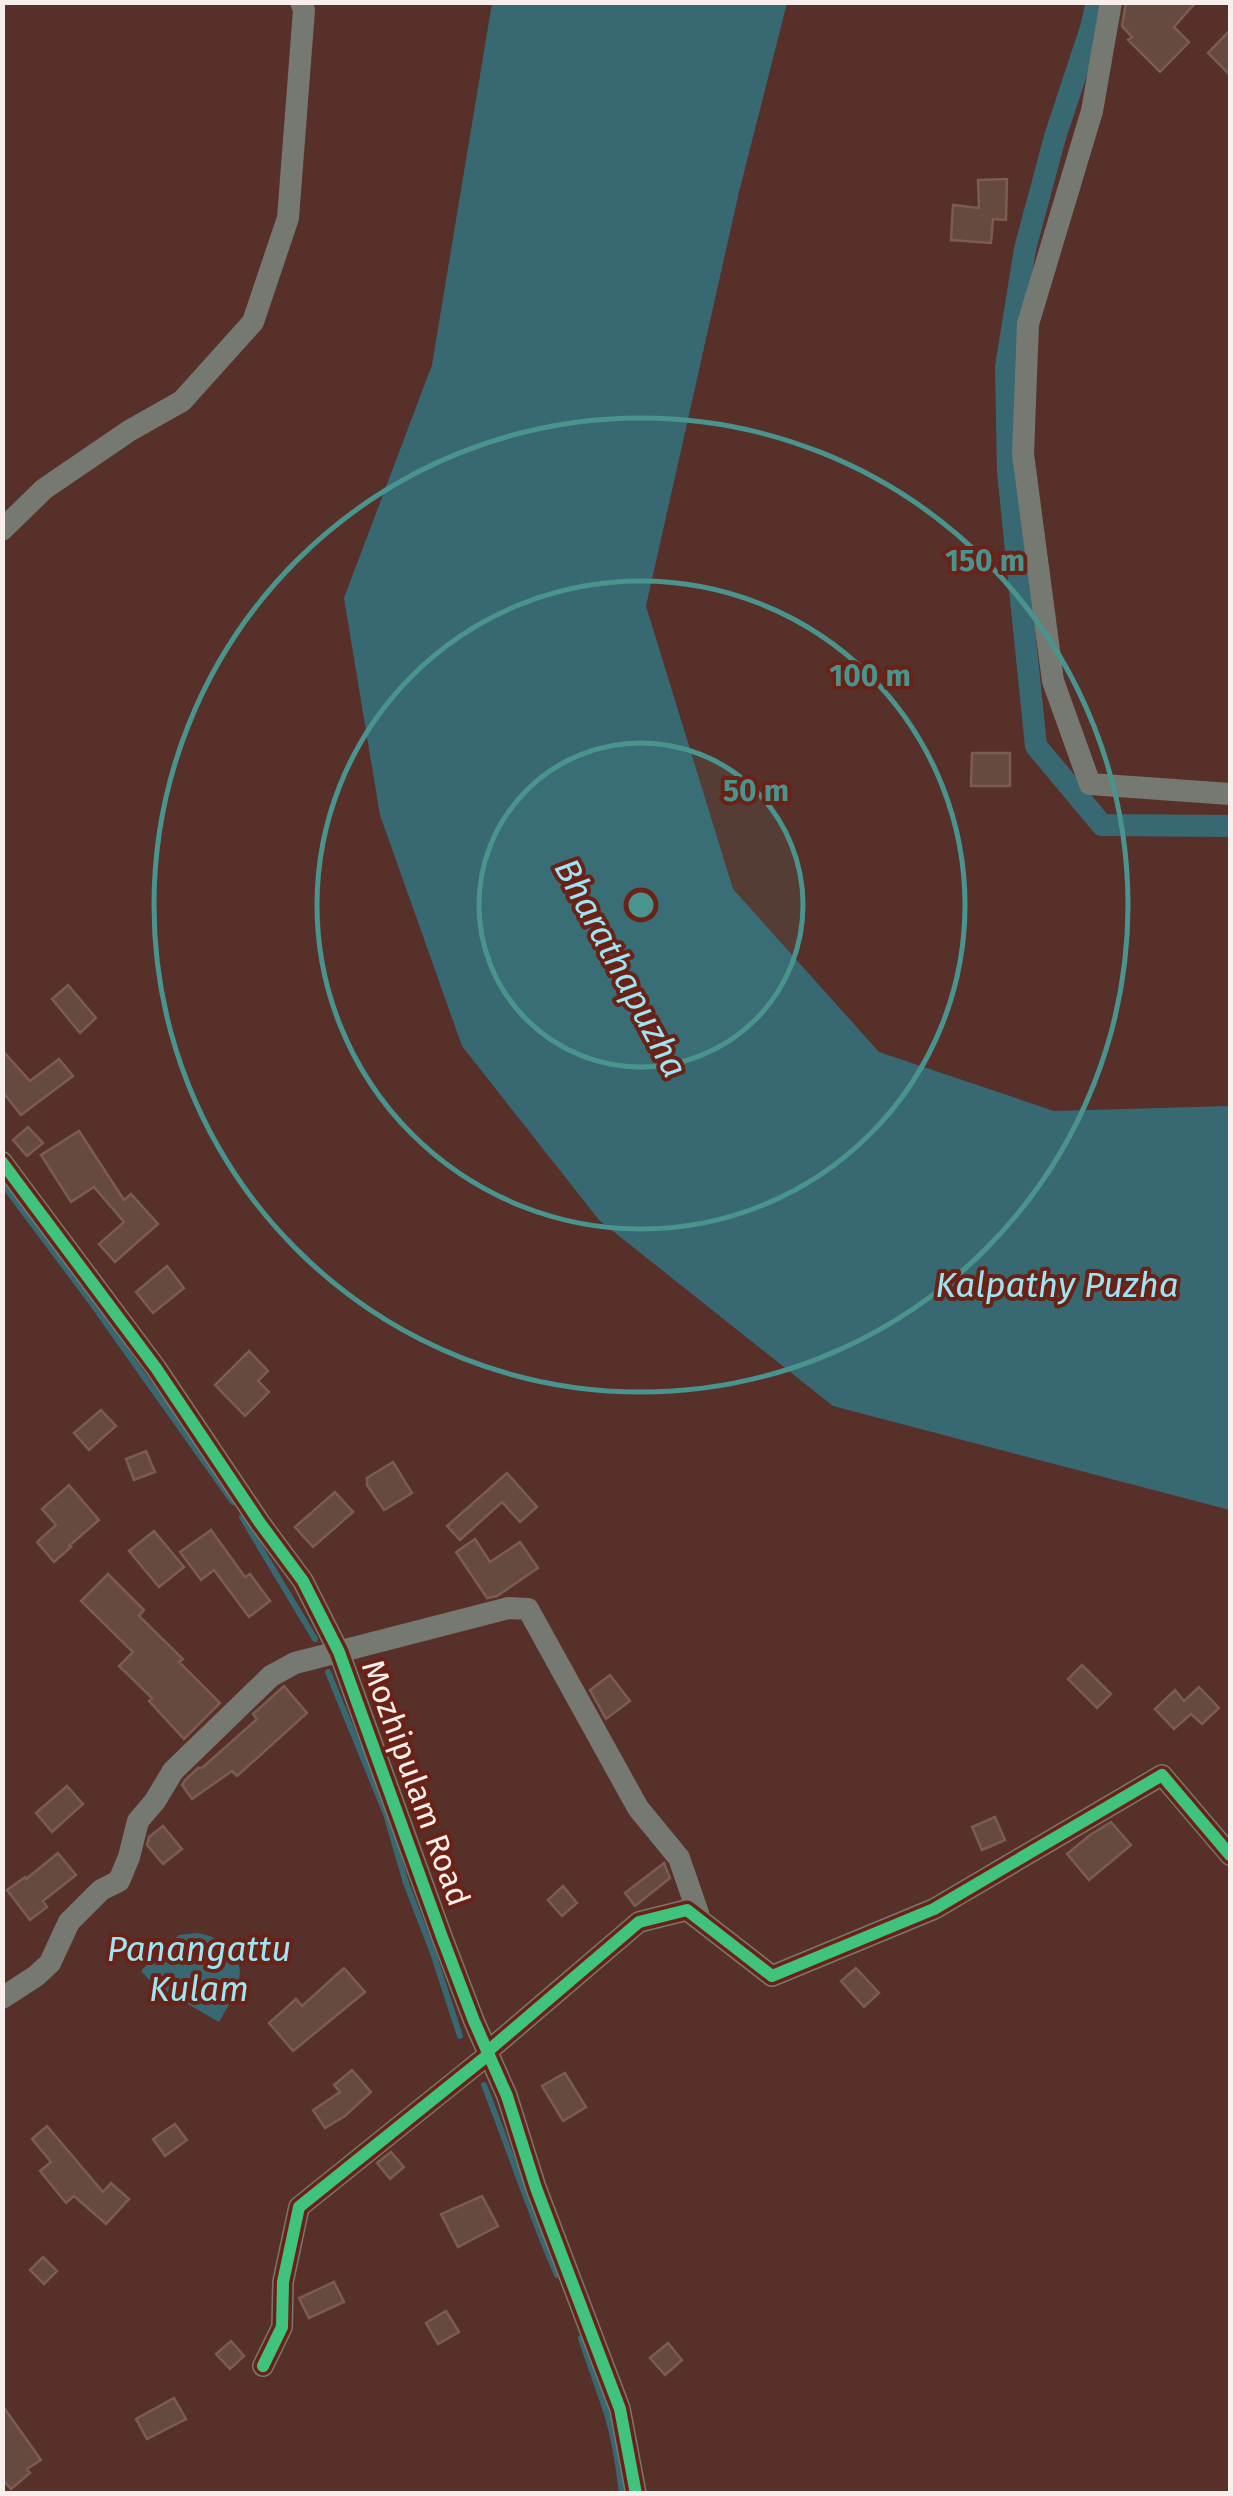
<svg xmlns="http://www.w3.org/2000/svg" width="1233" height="2496" viewBox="0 0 1233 2496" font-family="'Fira Sans',sans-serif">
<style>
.water{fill:#386973}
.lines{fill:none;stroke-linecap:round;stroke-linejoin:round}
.stream{stroke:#386973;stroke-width:6}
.canal{stroke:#386973;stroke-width:22}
.building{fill:#674a3f;stroke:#7b5c51;stroke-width:2.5}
.minor{stroke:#767971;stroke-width:22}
.cycleway-casing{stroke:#6b2216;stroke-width:19}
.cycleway{stroke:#40c37c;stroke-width:12}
.ring{fill:none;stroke:#49948e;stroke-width:5}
.labels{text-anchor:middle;stroke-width:8;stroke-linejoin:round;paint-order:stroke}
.street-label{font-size:32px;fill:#f8efed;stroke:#6b2216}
.water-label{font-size:35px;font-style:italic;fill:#9de5f4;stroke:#6b2216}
.centre{fill:#49948e;stroke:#6b2216;stroke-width:5}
.ring-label{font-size:30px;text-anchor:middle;font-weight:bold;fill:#49948e;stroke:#6b2216;stroke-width:8;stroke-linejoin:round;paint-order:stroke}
</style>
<rect width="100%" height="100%" fill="#57302a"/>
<path class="water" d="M492,3H787L739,192L646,606L733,889L879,1052L1054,1111L1230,1106V1510L833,1406L599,1220L462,1046L380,815L344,598L432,365Z
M196,1933C212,1935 218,1939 230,1950C252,1972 232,1999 219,2022L153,1984L141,1971L159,1952L179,1935Z"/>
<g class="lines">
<path class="stream" d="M2,1183L91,1302L233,1502
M242,1517L315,1639
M328,1672L386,1814L406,1883L433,1953L460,2036
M484,2085C509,2148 530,2213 557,2275
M581,2338C589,2363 599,2389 607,2414C615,2440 619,2467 622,2494"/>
<path class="canal" d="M1097,2L1091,28L1055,137L1025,249L1006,367L1008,472L1036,746L1102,825L1230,826"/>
</g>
<path class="building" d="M1126,2H1196L1174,27L1189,42L1160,72L1128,40L1132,37L1122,26Z
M1230,30V75L1208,53Z
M1007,179L1006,220L993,219L991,243L951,240L953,205L979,208L978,180Z
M972,753H1010V786H971Z
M68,985L96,1018L80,1033L52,999Z
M2,1050L30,1081L59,1059L73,1076L21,1115L2,1091Z
M28,1127L43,1143L27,1156L13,1140Z
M79,1131L124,1200L131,1194L158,1224L115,1262L99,1244L124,1222L94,1187L71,1202L41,1155Z
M167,1266L184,1288L153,1313L136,1292Z
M249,1351L268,1371L258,1381L269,1392L245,1416L215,1385Z
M101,1410L116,1426L89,1450L74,1433Z
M146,1451L155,1472L134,1480L126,1459Z
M393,1462L412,1493L384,1510L367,1485V1478Z
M507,1473L537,1507L520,1522L502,1502L460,1540L447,1526Z
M69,1485L99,1520L69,1546L71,1547L54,1562L37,1542L56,1525L42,1509Z
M335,1492L353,1512L313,1547L295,1527Z
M211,1530L245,1577L250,1574L270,1601L249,1617L214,1570L201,1580L180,1552Z
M154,1531L184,1567L159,1587L129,1551Z
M475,1539L490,1562L520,1542L538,1568L497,1596L487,1598L456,1552Z
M108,1574L144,1610L139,1616L183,1659L179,1662L220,1703L184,1739L149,1701L152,1698L119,1666L133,1652L81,1601Z
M1082,1665L1111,1694L1097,1708L1068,1679Z
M610,1675L630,1701L606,1719L590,1690Z
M284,1686L307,1713L237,1776L232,1771L192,1799L182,1785L185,1780L198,1768H202L257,1719L253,1714Z
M1199,1687L1219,1708L1202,1724L1191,1714L1174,1729L1155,1709L1175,1690L1184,1701Z
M67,1786L83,1804L52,1832L36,1813Z
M995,1817L1005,1840L982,1850L972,1827Z
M1111,1822L1131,1845L1089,1880L1067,1854L1090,1835Z
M163,1826L182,1849L163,1864L147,1845L149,1837Z
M58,1853L76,1875L43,1901L47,1907L30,1920L7,1890L25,1877L26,1879Z
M664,1863L670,1878L635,1906L625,1893Z
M563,1886L577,1903L562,1916L548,1900Z
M344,1968L365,1992L293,2051L269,2023L296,1999L302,2006Z
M856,1968L879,1993L864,2007L841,1981Z
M352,2070L371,2092L345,2116L325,2128L313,2110L340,2092L334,2085Z
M565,2073L586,2107L563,2121L542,2086Z
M175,2124L187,2140L165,2156L153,2139Z
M47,2126L103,2192L111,2183L129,2199L106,2224L74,2196L66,2203L40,2171L51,2162L32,2139Z
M391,2152L404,2167L390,2179L377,2163Z
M482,2196L498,2226L458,2247L441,2214Z
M43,2257L57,2271L44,2284L30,2270Z
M334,2282L344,2302L309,2318L299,2298Z
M446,2311L459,2332L438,2344L426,2323Z
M231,2341L244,2356L230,2369L216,2354Z
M668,2343L682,2360L665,2375L650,2358Z
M174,2398L186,2419L147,2439L136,2419Z
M2,2405L41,2460L27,2469L30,2473L11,2489L2,2479Z"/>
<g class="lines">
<path class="minor" d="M1111,2L1092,111L1028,324L1023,454L1053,681L1090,784L1230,794
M2,530L44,489L129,431L182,401L253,322L288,218L304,10L301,2
M2,1162L156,1368L260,1523L303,1581L339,1652L442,1937L474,2021L507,2096L536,2188L620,2409L636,2494
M2,1998L36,1976L50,1963L69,1922L101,1890L119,1881L129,1857L138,1821L155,1801L173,1771L271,1676L295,1663L509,1608L528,1609L638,1808L679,1858L698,1913L690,1911
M263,2366L282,2327L283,2282L299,2207L488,2055V2051L639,1922L687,1910L772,1976L934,1909L1162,1775L1230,1855"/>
<defs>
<path id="cycleway" d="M2,1162L156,1368L260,1523L303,1581L339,1652L442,1937L474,2021L507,2096L536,2188L620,2409L636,2494
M263,2366L282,2327L283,2282L299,2207L488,2055V2051L639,1922L687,1910L772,1976L934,1909L1162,1775L1230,1855"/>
</defs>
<use href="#cycleway" class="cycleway-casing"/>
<use href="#cycleway" class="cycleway"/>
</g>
<circle cx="641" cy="905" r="162" fill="#49948e" fill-opacity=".12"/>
<g class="ring">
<circle cx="641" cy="905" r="162"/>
<circle cx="641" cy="905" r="324"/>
<circle cx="641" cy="905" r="487"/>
</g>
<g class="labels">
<g class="street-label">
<text transform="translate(416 1783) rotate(70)" y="11">Mozhipulam Road</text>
</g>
<g class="water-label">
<text transform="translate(621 968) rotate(62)" y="12">Bharathapuzha</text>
<text x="1057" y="1297">Kalpathy Puzha</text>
<text x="199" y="1961">Panangattu<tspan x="199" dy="40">Kulam</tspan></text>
</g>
</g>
<circle cx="641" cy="905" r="15" class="centre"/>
<g class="ring-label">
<text x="985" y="571">150 m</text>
<text x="870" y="686">100 m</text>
<text x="756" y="801">50 m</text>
</g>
<rect width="1233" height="2496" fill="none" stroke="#f8efed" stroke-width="10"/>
</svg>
